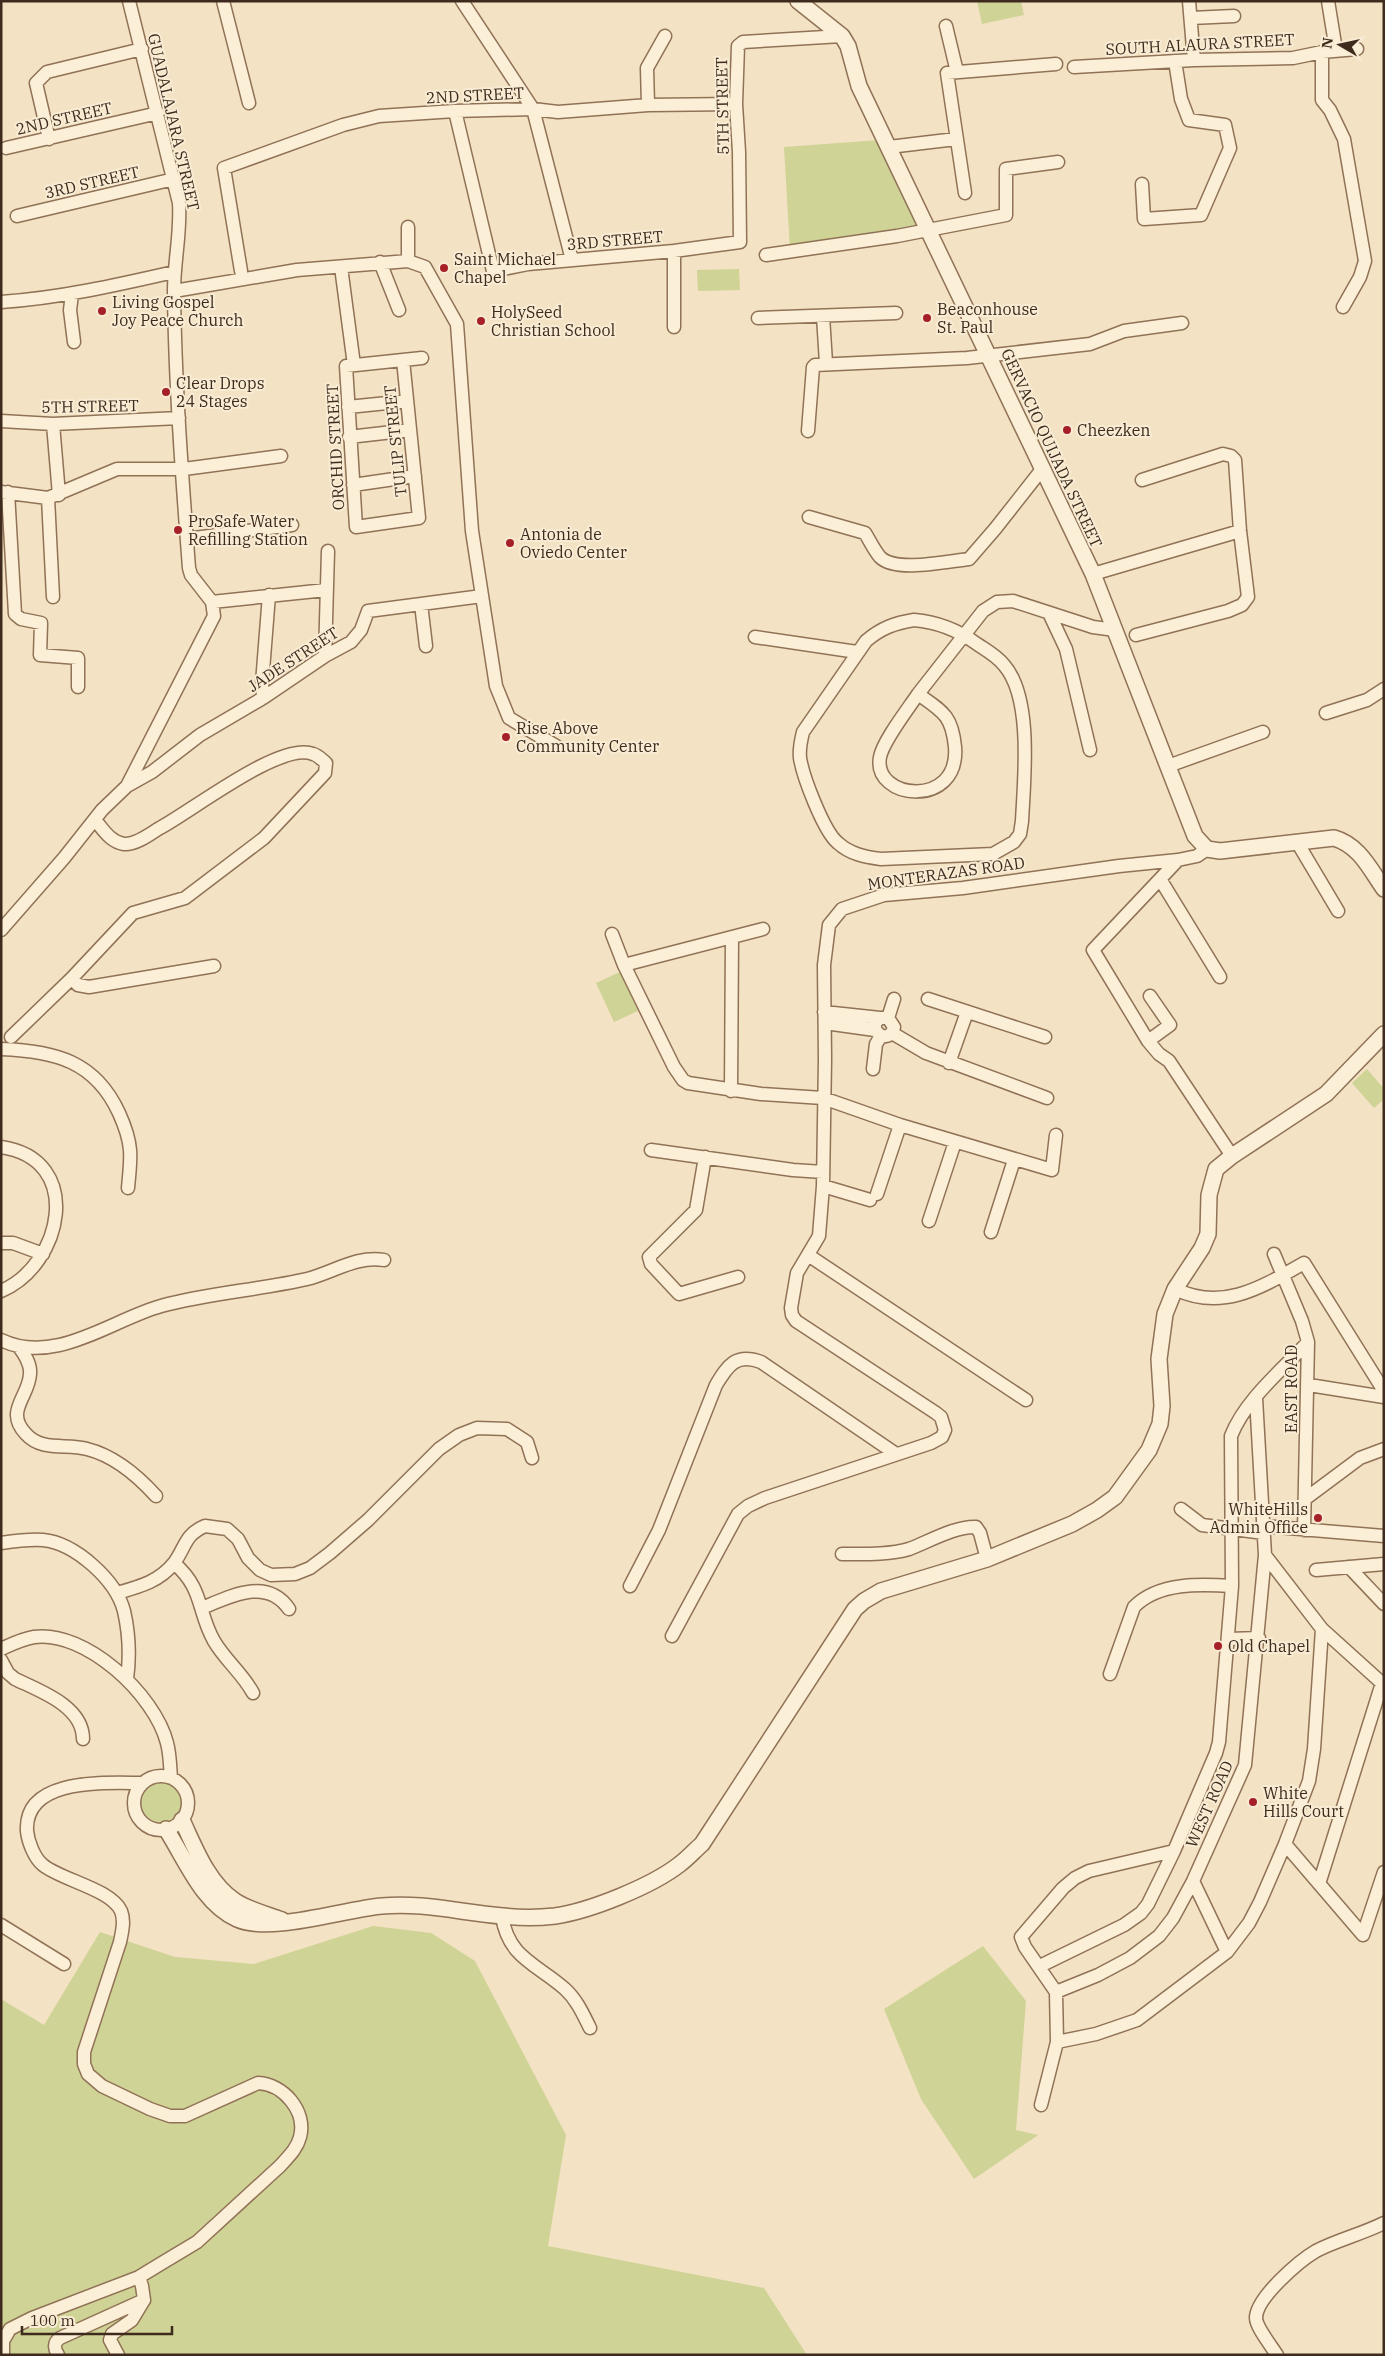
<svg xmlns="http://www.w3.org/2000/svg" width="1385" height="2356" viewBox="0 0 1385 2356" font-family="'IBM Plex Serif',serif">
<style>
.green{fill:#cfd395}
.lines{fill:none;stroke-linecap:round;stroke-linejoin:round}
.minor-casing{stroke:#907257;stroke-width:15}
.tertiary-casing{stroke:#907257;stroke-width:18}
.minor{stroke:#fcefd7;stroke-width:12}
.tertiary{stroke:#fcefd7;stroke-width:15}
.poi-dot{fill:#a62028;stroke:#f9ecd4;stroke-width:2}
.labels{text-anchor:middle;stroke-width:4;stroke-linejoin:round;paint-order:stroke}
.street-label{font-size:16px;fill:#3e2b1d;stroke:#f9ecd4}
.poi-label{font-size:16px;fill:#3e2b1d;stroke:#f9ecd4;text-anchor:start}
</style>
<rect width="100%" height="100%" fill="#f3e2c3"/>
<path class="green" d="M977,1H1021L1024,15L982,24Z
M880,140L919,228L790,250L784,147Z
M739,269L740,290L698,291L697,270Z
M620,972L638,1011L614,1022L596,983Z
M1367,1069L1384,1089V1099L1374,1108L1352,1083Z
M140 1801a21 21 0 1 1 42 0a21 21 0 1 1-42 0Z
M373,1926L431,1933L475,1961L566,2135L548,2246L764,2288L807,2355H1V1999L44,2025L100,1932L175,1957L254,1964Z
M983,1946L1026,2001L1016,2130L1038,2135L974,2179L921,2099L884,2009Z"/>
<g class="lines">
<defs>
<path id="minor" d="M129,1L179,203C181,233 174,261 174,291C175,383 182,476 189,568L191,575L212,602
M223,1L249,103
M462,1L533,109L572,260
M1189,1L1194,60
M1328,1L1336,50
M1191,18L1234,16
M946,26L957,72
M1322,52V100L1330,110L1344,139L1365,261L1360,277L1343,307
M1074,67L1194,60L1293,58L1322,52L1357,49
M648,105L647,68L665,36
M455,111L493,271L528,264L674,251L740,242L739,152L736,104L738,46L743,42L842,36
M49,139L36,83L47,72L142,49
M889,147L956,139
M6,148L158,113
M1142,184L1144,219L1201,215L1230,148L1225,125L1189,120L1181,99L1175,61
M965,193L947,73L1056,64
M17,216L174,179
M408,227V261
M674,251V327
M766,255L897,236L1006,215V169L1058,162
M380,262L399,310
M341,267L354,365
M241,271L224,168L343,125L379,116L455,111L533,109L558,112L648,105L736,104
M174,291L297,270L408,261L425,267L457,324L472,531L496,686L509,718L556,746
M72,294L70,310L74,342
M1,302C60,298 117,285 174,272
M823,316L826,363
M758,318L896,313
M403,360L419,518L356,527L346,366L422,358
M348,407L407,401
M1,421L53,424L179,418
M53,424L59,495
M808,431L813,367L815,365L967,358L1090,344L1124,331L1182,323
M349,437L410,430
M353,485L415,476
M1,492L48,498L117,469H184L281,456
M8,492L15,614L21,619L41,623L40,655L78,658V687
M48,498L53,597
M809,517L865,533C870,541 874,550 880,557C895,573 949,561 969,559L995,529L1043,468
M187,539L292,525
M1093,574L1240,531
M212,602L326,590
M421,604L426,646
M1049,613L1066,649L1090,750
M914,620C938,622 958,630 977,644C986,650 997,656 1004,665C1033,698 1024,780 1022,821L1020,834L1014,842L993,854L881,859C865,857 850,854 838,843C824,832 803,777 800,758C799,749 801,740 803,732L866,641C881,628 895,623 914,620Z
M1136,635L1228,611L1242,605L1248,597L1240,531L1235,460L1231,456L1223,454L1142,480
M755,637L857,652
M325,656L328,551
M918,694C942,711 952,715 955,747C960,809 872,800 880,757C883,741 908,709 918,694Z
M918,694L983,611L997,602L1013,601L1093,627L1115,630
M263,698L262,683L269,595
M1326,713L1367,700L1384,689
M1168,766L1263,732
M127,786L152,772L200,735L263,698L325,656L351,642L361,630L368,611L482,596
M1297,842L1338,911
M1160,879L1220,977
M1,930L64,858L102,810L127,786L214,616L212,602
M612,934L624,965L674,1067L683,1080L688,1083L761,1094L823,1098L900,1125L1052,1170L1056,1135
M624,965L763,929
M72,978L78,985L89,987L214,966
M1150,996L1170,1025L1148,1041L1093,950L1178,860
M928,999L1045,1037
M824,1012L880,1018
M888,1018L894,999
M825,1023L875,1030L881,1036C889,1037 892,1035 894,1027L888,1018H880L875,1023V1030
M892,1033L926,1053L1047,1098
M11,1037L72,978L133,913L185,898L264,838L325,773L326,763C322,760 318,755 313,754C280,741 191,812 158,829C149,835 135,845 124,844C110,842 103,829 95,820
M1148,1041L1159,1054L1169,1061L1232,1156
M1,1049C55,1051 95,1061 119,1113C124,1124 129,1137 130,1150C131,1162 129,1176 128,1188
M949,1063L967,1012
M873,1069L876,1044L881,1036
M731,1091L732,938
M1,1147C85,1159 63,1265 1,1291
M651,1150L793,1170L823,1172
M705,1157L696,1210L649,1257L651,1264L679,1294L738,1277
M823,1186L870,1200
M877,1194L900,1125
M929,1221L955,1142
M991,1232L1014,1160
M1,1243H13L43,1254
M1274,1254L1302,1321L1308,1342L1304,1530
M808,1255L1026,1400
M1175,1289C1223,1312 1262,1287 1304,1263L1384,1391
M1,1340C55,1366 111,1320 161,1306C208,1293 259,1290 307,1279C332,1273 357,1255 384,1260
M19,1347C25,1355 31,1364 30,1374C29,1397 4,1411 26,1434C42,1452 67,1443 87,1449C115,1456 137,1475 156,1496
M1309,1385L1384,1397
M1305,1499L1360,1458L1384,1449
M1181,1509L1202,1525L1264,1533
M1263,1526L1384,1536
M1,1543C15,1541 29,1539 43,1540C75,1543 116,1580 124,1611C129,1633 130,1657 127,1679
M842,1554C863,1554 889,1555 909,1549C928,1542 955,1526 976,1527L980,1533L987,1559
M1265,1555L1322,1629L1384,1685
M174,1563C204,1589 197,1611 214,1641C225,1660 243,1674 253,1693
M1349,1567L1384,1604
M1316,1570L1384,1564
M630,1586L659,1530L716,1385C728,1365 736,1353 761,1362L896,1454
M117,1593C138,1587 159,1582 174,1563C186,1547 184,1535 205,1526L227,1529L238,1539L248,1558L260,1570L271,1575L295,1574L310,1568L330,1553L368,1520L439,1449L459,1435L477,1428L507,1429L527,1442L532,1458
M202,1608C231,1596 267,1577 289,1609
M672,1636L738,1514L748,1506L765,1498L931,1443L942,1437L945,1430L941,1417L936,1413L796,1321L792,1315L791,1308L797,1273L819,1236L823,1186L825,1059L824,965L829,925L842,909L884,895L963,888L1119,866L1178,860L1197,856L1207,849
M1229,1639L1259,1638
M1,1649C12,1644 22,1639 34,1637C86,1630 155,1695 167,1743C170,1754 170,1766 171,1778
M1,1660L8,1673L15,1679C40,1691 83,1706 83,1739
M1110,1674L1134,1607C1158,1582 1201,1584 1232,1586
M134 1803a27 27 0 1 1 54 0a27 27 0 1 1-54 0Z
M1285,1844L1363,1935
M1193,1881L1227,1952
M1319,1884L1382,1683
M502,1916C508,1958 537,1964 565,1989C577,2000 583,2014 590,2028
M1,1925L64,1964
M1363,1935L1384,1872
M1040,1966L1124,1925L1141,1913L1148,1904L1174,1851L1216,1753L1219,1742L1232,1586L1231,1436C1245,1400 1282,1370 1308,1342
M1056,1992L1098,1975L1130,1958L1159,1936L1173,1918L1193,1881L1245,1765L1265,1555L1256,1398
M1057,2042L1096,2034L1137,2020L1227,1952L1249,1923L1260,1902L1285,1844L1309,1781L1314,1749L1322,1629
M1041,2105L1057,2042L1056,1992L1025,1947L1021,1937L1063,1888L1075,1878L1089,1871L1174,1851
M3,2355V2341L10,2329L32,2318L139,2277L162,2263L197,2242L280,2166C288,2157 297,2149 300,2137C307,2111 283,2084 258,2083L185,2116H170L150,2109L102,2086L88,2074L84,2064V2052L120,1942C122,1932 125,1921 121,1911C111,1889 61,1880 43,1865C34,1858 28,1841 27,1831C24,1777 106,1783 142,1783
M58,2355C54,2348 53,2343 60,2338L144,2300L142,2286L139,2277
M118,2355L110,2340L112,2334L132,2320L144,2300
M1277,2355C1272,2347 1256,2327 1256,2318C1256,2298 1299,2261 1316,2251C1337,2240 1362,2234 1384,2223"/>
<path id="tertiary" d="M798,1L842,36L848,46L859,86L1093,574L1195,836L1207,849L1220,851L1334,838C1359,845 1370,869 1384,889
M182,1820C195,1848 208,1883 235,1901C249,1910 266,1914 282,1920
M166,1829C186,1860 202,1903 237,1919C270,1934 345,1909 382,1906C422,1902 463,1913 503,1916C520,1918 538,1918 555,1916C590,1911 652,1886 680,1864C688,1858 695,1850 702,1844L855,1609L864,1601L881,1591L987,1559L1072,1524L1097,1510L1115,1497L1149,1450L1160,1424L1162,1406L1159,1359L1165,1314L1175,1289L1202,1248L1208,1234L1209,1195L1216,1169L1232,1156L1326,1094L1384,1034"/>
</defs>
<use href="#minor" class="minor-casing"/>
<use href="#tertiary" class="tertiary-casing"/>
<use href="#minor" class="minor"/>
<use href="#tertiary" class="tertiary"/>
</g>
<g class="poi-dot">
<circle cx="444" cy="268" r="5"/>
<circle cx="102" cy="311" r="5"/>
<circle cx="927" cy="318" r="5"/>
<circle cx="481" cy="321" r="5"/>
<circle cx="166" cy="392" r="5"/>
<circle cx="1067" cy="430" r="5"/>
<circle cx="178" cy="530" r="5"/>
<circle cx="510" cy="543" r="5"/>
<circle cx="506" cy="737" r="5"/>
<circle cx="1318" cy="1518" r="5"/>
<circle cx="1218" cy="1646" r="5"/>
<circle cx="1253" cy="1802" r="5"/>
</g>
<g class="labels">
<g class="street-label">
<text transform="translate(1200 44) rotate(-3)" y="6">SOUTH ALAURA STREET</text>
<text transform="translate(475 95) rotate(-3)" y="6">2ND STREET</text>
<text transform="translate(722 106) rotate(-91)" y="6">5TH STREET</text>
<text transform="translate(64 118) rotate(-13)" y="6">2ND STREET</text>
<text transform="translate(174 122) rotate(77)" y="6">GUADALAJARA STREET</text>
<text transform="translate(92 182) rotate(-13)" y="6">3RD STREET</text>
<text transform="translate(615 240) rotate(-5)" y="6">3RD STREET</text>
<text transform="translate(90 406) rotate(-1)" y="6">5TH STREET</text>
<text transform="translate(395 441) rotate(-96)" y="6">TULIP STREET</text>
<text transform="translate(335 447) rotate(-93)" y="6">ORCHID STREET</text>
<text transform="translate(1052 448) rotate(65)" y="6">GERVACIO QUIJADA STREET</text>
<text transform="translate(293 659) rotate(-33)" y="6">JADE STREET</text>
<text transform="translate(946 873) rotate(-8)" y="6">MONTERAZAS ROAD</text>
<text transform="translate(1291 1389) rotate(-90)" y="6">EAST ROAD</text>
<text transform="translate(1209 1804) rotate(-66)" y="6">WEST ROAD</text>
</g>
<g class="poi-label">
<text x="454" y="265">Saint Michael<tspan x="454" dy="18">Chapel</tspan></text>
<text x="112" y="308">Living Gospel<tspan x="112" dy="18">Joy Peace Church</tspan></text>
<text x="937" y="315">Beaconhouse<tspan x="937" dy="18">St. Paul</tspan></text>
<text x="491" y="318">HolySeed<tspan x="491" dy="18">Christian School</tspan></text>
<text x="176" y="389">Clear Drops<tspan x="176" dy="18">24 Stages</tspan></text>
<text x="1077" y="436">Cheezken</text>
<text x="188" y="527">ProSafe Water<tspan x="188" dy="18">Refilling Station</tspan></text>
<text x="520" y="540">Antonia de<tspan x="520" dy="18">Oviedo Center</tspan></text>
<text x="516" y="734">Rise Above<tspan x="516" dy="18">Community Center</tspan></text>
<text x="1308" y="1515" text-anchor="end">WhiteHills<tspan x="1308" dy="18">Admin Office</tspan></text>
<text x="1228" y="1652">Old Chapel</text>
<text x="1263" y="1799">White<tspan x="1263" dy="18">Hills Court</tspan></text>
</g>
</g>
<rect width="1385" height="2356" fill="none" stroke="#3e2b1d" stroke-width="5"/>
<g transform="translate(1340 45) rotate(279)" stroke="#f9ecd4" stroke-width="4" paint-order="stroke">
<path d="M0-4L9 19L0 12L-9 19Z" fill="#3e2b1d"/>
<text y="-8" font-size="14" font-weight="bold" text-anchor="middle" fill="#3e2b1d">N</text>
</g>
<path d="M22 2326v8h150v-8" fill="none" stroke="#3e2b1d" stroke-width="2.5"/>
<text x="30" y="2326" font-size="15" fill="#3e2b1d" stroke="#f9ecd4" stroke-width="4" paint-order="stroke">100 m</text>
</svg>
